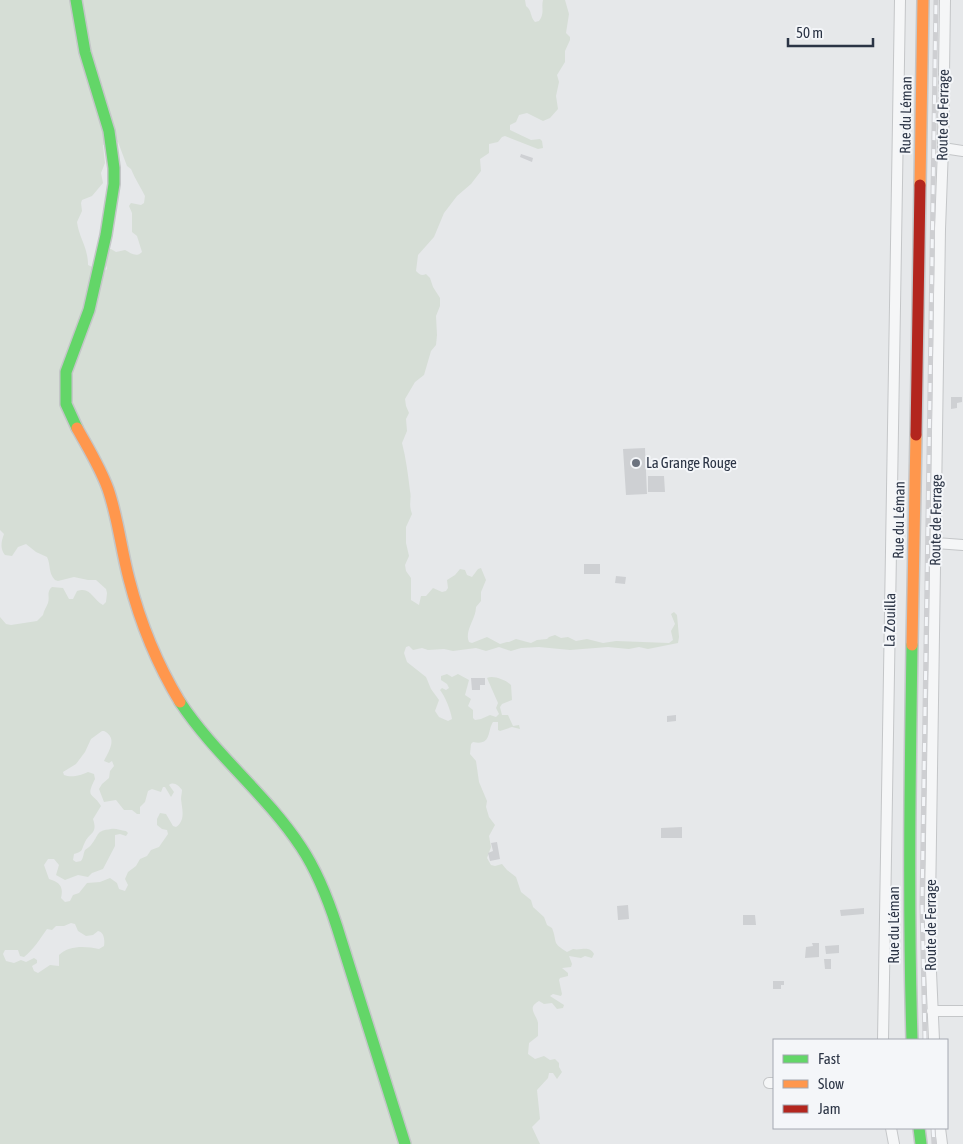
<svg xmlns="http://www.w3.org/2000/svg" width="963" height="1144" viewBox="0 0 963 1144" font-family="'Asap Condensed',sans-serif">
<style>
.green{fill:#d6ded6;fill-rule:evenodd}
.building{fill:#ced0d3}
.lines{fill:none;stroke-linecap:round;stroke-linejoin:round}
.street-casing{stroke:#c4c6c8;stroke-width:12}
.fast-casing{stroke:#c4c6c8;stroke-width:14}
.slow-casing{stroke:#c4c6c8;stroke-width:14}
.jam-casing{stroke:#c4c6c8;stroke-width:14}
.street{stroke:#f5f6f7;stroke-width:10}
.fast{stroke:#63d668;stroke-width:11}
.slow{stroke:#ff974d;stroke-width:11}
.jam{stroke:#b3261e;stroke-width:11}
.rail-casing{stroke:#cecfd2;stroke-width:5}
.rail{stroke:#f4f6f9;stroke-width:3;stroke-dasharray:9;stroke-linecap:butt}
.poi-dot{fill:#6c737f;stroke:#f4f6f9;stroke-width:2}
.labels{text-anchor:middle;stroke-width:4;stroke-linejoin:round;paint-order:stroke}
.street-label{font-size:15px;fill:#2b3445;stroke:#f4f6f9}
.poi-label{font-size:15px;fill:#2b3445;stroke:#f4f6f9;text-anchor:start}
</style>
<rect width="100%" height="100%" fill="#e6e8ea"/>
<path class="green" d="M0,0H525L526,6C532,10 530,17 535,22L539,21C545,13 541,8 543,0H565L569,14L566,33L570,37V40L565,51V62L557,75L559,82L556,96L558,109L550,118L543,121L527,113L519,115L516,122L510,125V130L531,140L540,139L542,141L543,148L538,149L505,136L502,137L498,142L489,144V153L480,159L481,171L471,184L457,196L444,213L434,237L418,255L416,271C420,275 422,276 426,274L430,278L433,287L440,298V306L436,316L437,335L436,345L431,351L424,375L415,382L405,399L406,406L409,413L406,419L407,431L402,443C406,458 408,475 410,491C412,500 408,503 412,514L406,527V543L409,556L405,565L406,571L411,578V600L419,605L421,596H426L433,588L442,592L446,591L448,588L447,580L455,575L460,569L465,570L467,575L472,577L478,569L481,568L486,580L481,592V601L476,607C476,619 464,631 469,642L472,643L487,637L500,644L507,642H509L516,639L531,643L537,640L547,639L549,637L555,635L561,638L568,637L576,641L587,639L603,643L616,641L669,643L673,640L671,631L675,624L671,614L674,612L677,615L679,637L678,643L648,649L639,647L629,649L608,647L570,650L539,647L521,648L511,651L499,647L486,651L476,648L453,651L444,649L428,650L422,648L413,650L409,646L406,647L404,653L407,662L426,677L431,689L439,700L435,711L439,717L448,721L452,719C451,711 445,696 440,690L442,688L446,690L449,688L447,684L441,680V676L447,674L452,677L458,674L469,680L465,695L471,699L468,706L473,710V718L475,720L481,719L490,715L496,717L499,714L496,708L498,703L487,678C493,675 506,680 511,685L512,700L502,704L500,707L502,715H508L513,726L519,725L520,729L512,727L500,731L498,730V722H493C487,731 492,746 473,742L471,744L470,754L476,761L479,782L487,801L486,807L489,817L495,825L489,836L491,847L487,858L491,865L495,866L502,864L507,870L516,877L521,892L531,900L533,907L544,917L547,925L552,928C558,943 551,942 567,952L573,949C581,951 589,945 594,954L592,958L585,956L581,958L569,956L572,964L571,967L562,968L568,973V976L560,978L559,980L562,994L561,996L553,994L550,996L564,1005L563,1008L557,1009L552,1003L544,1004L539,1001C526,1008 537,1015 538,1023C538,1028 538,1032 538,1036L529,1043L528,1054L535,1059L544,1056L550,1060L555,1059L559,1063V1067L562,1072L557,1079L553,1073H549L548,1078L537,1090L540,1119L532,1127L540,1144H0V617L6,624L11,625L37,621L43,615C44,610 46,608 48,603C50,596 46,592 52,587L63,588L69,599H73L77,591C91,586 92,599 103,605L106,602L107,593L106,589L96,580H88L74,577L58,581L55,580C48,573 51,565 47,557L36,552L26,544L18,547L12,556L5,555C0,549 1,542 4,534L0,530ZM118,142L127,166L131,169C135,179 140,186 145,196L144,203L141,205L131,203L129,206L132,213V232L137,236L142,252C136,258 131,253 125,250L116,252L111,249H108L104,257L107,269L103,272L88,265C88,247 79,238 77,222L82,211L81,203L82,200L92,196L103,183L101,173L105,163L103,145ZM102,731H104C118,738 109,751 104,761L109,763L112,761L114,766L110,771L109,778L102,784L99,789L104,802L116,800L124,810H132L137,814H140V807L145,802L148,791L152,789L161,792L163,787H165L171,797L174,792L169,785C174,781 179,786 182,790C182,793 181,796 181,799C182,809 186,820 176,827L173,826L166,814L160,813L157,819V825L162,829L167,830L168,834L159,847L151,850L147,856L140,859L136,866L128,872L125,879L128,885L125,891L119,889L117,883L110,878L100,882L87,883L79,893L73,895L70,901L65,902L61,898C64,886 59,882 49,879L44,865L48,859H54L59,865L56,875L65,880L78,875L88,877L92,873L103,869L115,846V835L120,834L126,836L128,833L126,831C121,831 116,828 111,829C95,831 100,834 91,845C90,847 87,848 85,850C83,854 84,857 81,861L76,862L73,860L74,854C84,851 81,850 85,842C90,832 98,834 93,819L101,806C93,792 85,799 95,779L94,774L88,772C82,775 71,778 64,775L63,772L76,764L85,752L91,739ZM71,923L75,924L78,931L86,936L93,935L98,931C104,932 105,940 104,946L99,949C86,946 69,945 59,955V966L50,965L38,973L34,971L32,966L37,963V960L34,958L26,962L21,960L14,963L6,961L3,954L5,950H18L20,956L24,957C33,950 40,939 47,929L52,930L56,926H64Z"/>
<path class="building" d="M521,154L533,158L532,162L520,157Z
M951,397H962V402L957,403V408L951,409Z
M645,448L647,494L626,495L623,449Z
M648,476H664L665,492H648Z
M584,564H600V574H584Z
M616,576L626,577L625,584L615,583Z
M471,678H485V685H480V690H472Z
M676,715V721L667,722V716Z
M682,827V838H661V828Z
M497,842L500,859L490,861L488,853L493,851L491,843Z
M628,905L629,919L618,920L617,906Z
M864,908V914L841,916L840,910Z
M743,915H755L756,925H743Z
M812,943H819V957L805,958L806,947L813,946Z
M839,945V953L826,954L825,946Z
M824,959H831V969H825Z
M773,981H784V985H781V989H773Z"/>
<g class="lines">
<defs>
<path id="street" d="M943,148L963,151
M936,543L963,545
M932,1011H963
M883,1040L900,0
M934,1040L930,949V905L940,229L943,148L945,0
M769,1083H774
M891,1128L894,1144
M940,1128L942,1144"/>
<path id="fast" d="M76,0L85,52L109,131L114,168V184L106,235L89,310L66,372V404L77,428
M180,702C215,755 266,794 301,847C317,871 328,899 337,927L405,1144
M912,1040C908,908 910,777 912,645
M919,1128L921,1144"/>
<path id="slow" d="M920,185L923,0
M77,428C88,448 100,467 108,489C118,518 121,549 129,579C140,622 157,664 180,702
M912,645L916,435"/>
<path id="jam" d="M916,435L920,185"/>
</defs>
<use href="#street" class="street-casing"/>
<use href="#fast" class="fast-casing"/>
<use href="#slow" class="slow-casing"/>
<use href="#jam" class="jam-casing"/>
<use href="#street" class="street"/>
<use href="#fast" class="fast"/>
<use href="#slow" class="slow"/>
<use href="#jam" class="jam"/>
<defs>
<path id="rail" d="M925,1040L922,905L936,0
M933,1128L934,1144"/>
</defs>
<use href="#rail" class="rail-casing"/>
<use href="#rail" class="rail"/>
</g>
<circle class="poi-dot" cx="636" cy="463" r="5"/>
<g class="labels">
<g class="street-label">
<text transform="translate(906 115) rotate(-89)" y="5">Rue du Léman</text>
<text transform="translate(943 115) rotate(-89)" y="5">Route de Ferrage</text>
<text transform="translate(899 520) rotate(-89)" y="5">Rue du Léman</text>
<text transform="translate(936 520) rotate(-89)" y="5">Route de Ferrage</text>
<text transform="translate(890 620) rotate(-89)" y="5">La Zouilla</text>
<text transform="translate(894 925) rotate(-90)" y="5">Rue du Léman</text>
<text transform="translate(931 925) rotate(-90)" y="5">Route de Ferrage</text>
</g>
<g class="poi-label">
<text x="646" y="468">La Grange Rouge</text>
</g>
</g>
<rect x="773" y="1039" width="175" height="90" fill="#f4f6f9" stroke="#a4a8b1"/>
<rect x="783" y="1055" width="25" height="8" fill="#63d668" stroke="#a4a8b1"/>
<text x="818" y="1064" font-size="15" fill="#2b3445">Fast</text>
<rect x="783" y="1080" width="25" height="8" fill="#ff974d" stroke="#a4a8b1"/>
<text x="818" y="1089" font-size="15" fill="#2b3445">Slow</text>
<rect x="783" y="1105" width="25" height="8" fill="#b3261e" stroke="#a4a8b1"/>
<text x="818" y="1114" font-size="15" fill="#2b3445">Jam</text>
<path d="M788 38v8h85v-8" fill="none" stroke="#2b3445" stroke-width="2.5"/>
<text x="796" y="38" font-size="15" fill="#2b3445" stroke="#f4f6f9" stroke-width="4" paint-order="stroke">50 m</text>
</svg>
